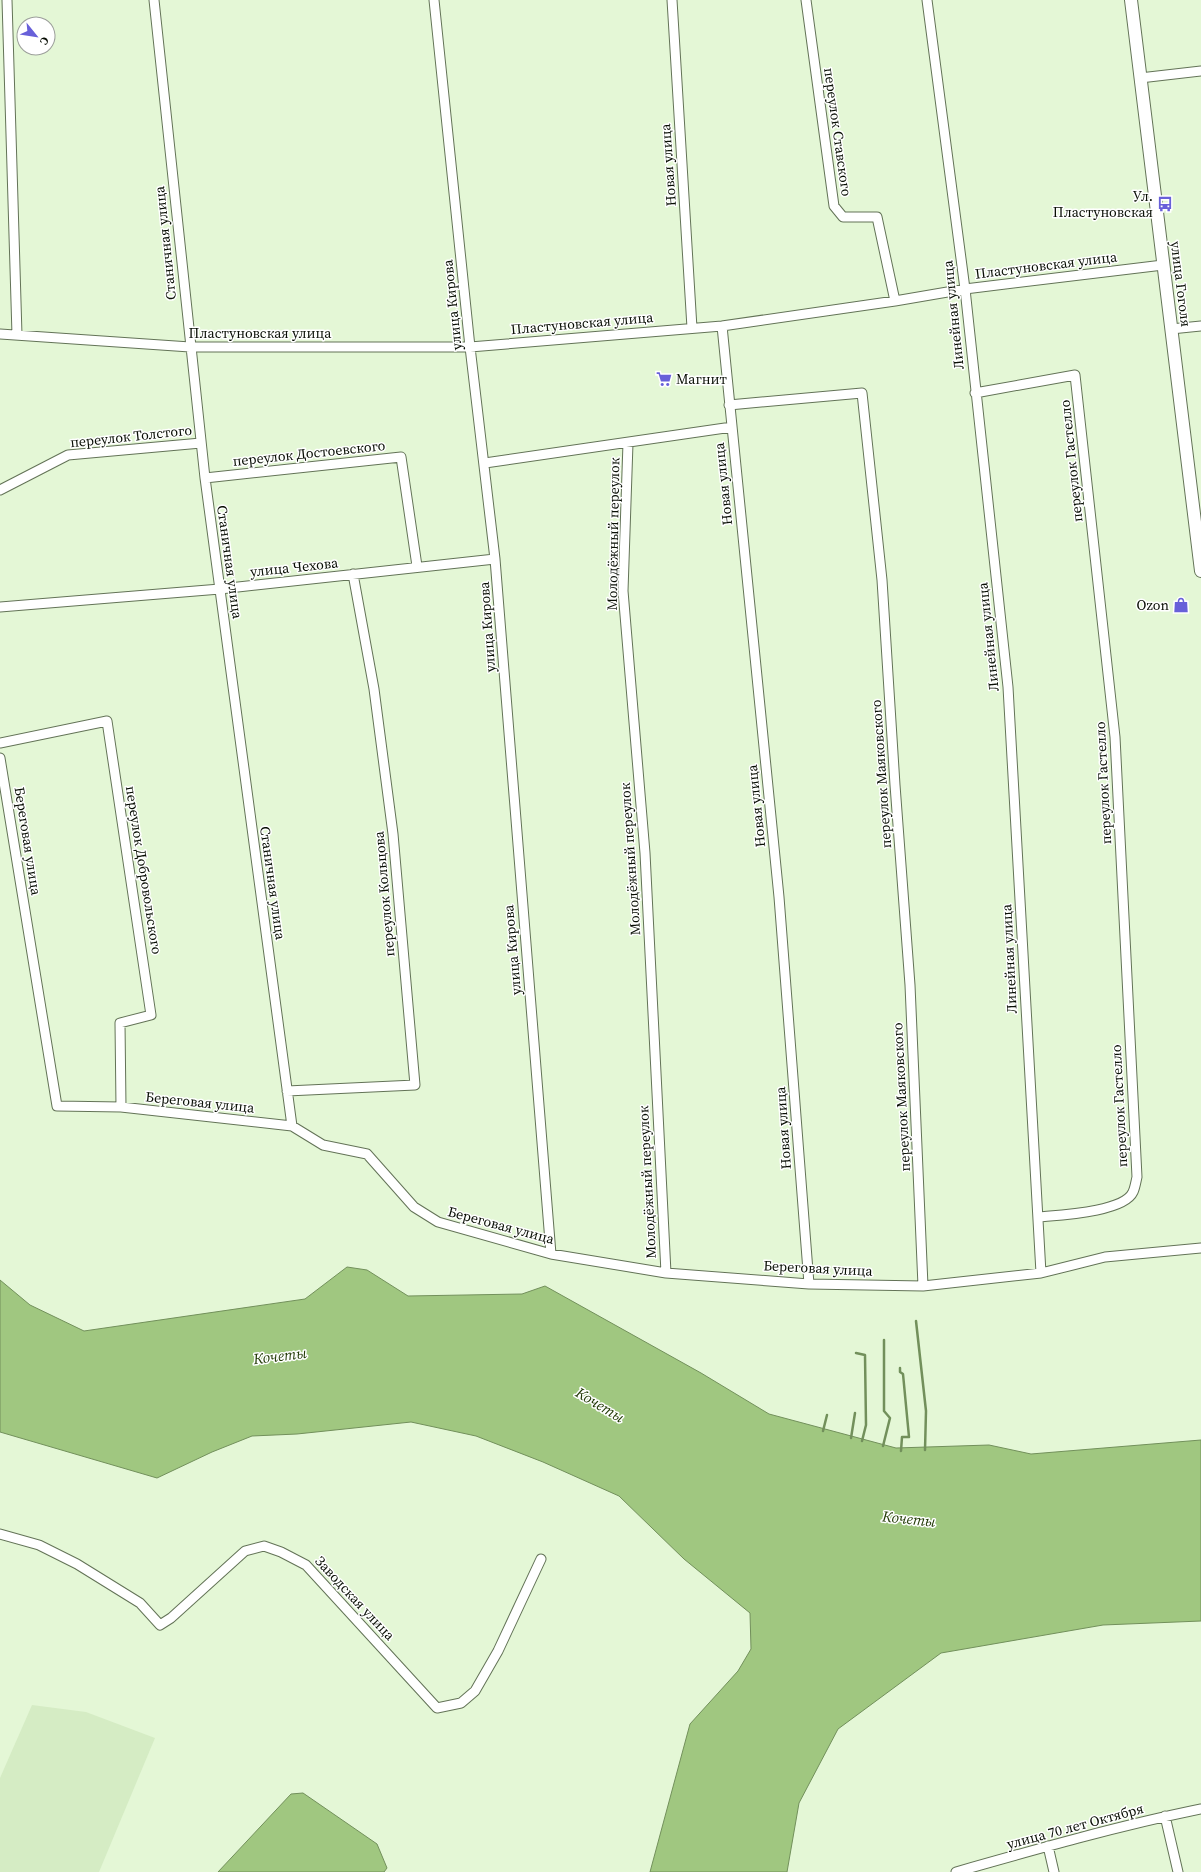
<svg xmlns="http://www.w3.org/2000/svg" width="1201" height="1872" viewBox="0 0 1201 1872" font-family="'Source Serif 4',serif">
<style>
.built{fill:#d5ecc4}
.water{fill:#a0c780;stroke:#72905b}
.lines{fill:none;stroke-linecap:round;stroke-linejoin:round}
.stream{stroke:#72905b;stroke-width:2.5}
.minor-casing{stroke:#637357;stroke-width:11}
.tertiary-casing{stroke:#637357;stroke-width:14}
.minor{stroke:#fff;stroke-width:9}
.tertiary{stroke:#fff;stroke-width:12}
.labels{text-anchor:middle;stroke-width:3;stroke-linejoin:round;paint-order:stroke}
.street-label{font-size:14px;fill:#080e04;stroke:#fff}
.poi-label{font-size:14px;fill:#080e04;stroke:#fff;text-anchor:end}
.water-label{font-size:15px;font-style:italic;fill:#213905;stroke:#fff}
</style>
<rect width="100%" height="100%" fill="#e4f7d6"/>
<path class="built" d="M32,1705L86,1712L155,1738L99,1872H0V1778Z"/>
<path class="water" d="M347,1267L367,1270L408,1296L522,1294L545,1286L701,1373L769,1414L896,1448L989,1445L1031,1454L1201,1440V1621L1103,1625L941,1653L838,1729L799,1803L787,1872H650L690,1724L738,1671L751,1649L750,1613L684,1559L619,1496L543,1462L476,1436L411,1422L297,1434L252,1436L212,1452L157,1478L0,1432V1280L30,1305L84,1331L305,1299Z
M303,1793L377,1844L387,1868L384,1872H218L291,1794Z"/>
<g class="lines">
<path class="stream" d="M916,1321L926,1411L925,1450
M856,1353L865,1355L866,1425L862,1441
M900,1368V1372L903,1374L909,1437H902L901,1451
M823,1431L827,1415
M851,1438L855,1413
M883,1446L890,1418L884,1411V1340"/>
<defs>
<path id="minor" d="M7,0L17,335
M154,0L205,478L292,1126
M434,0L470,347L495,559L551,1254
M672,0L692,328
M806,0L834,206L843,217H877L895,301
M927,0L965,289L1008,687L1041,1273
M1140,78L1201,71
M722,326L779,897L809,1284
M1171,329L1201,326
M0,334L190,347H470L722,326L895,301L965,289L1163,265
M975,393L1075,375L1115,737L1137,1177C1136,1181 1135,1188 1133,1192C1124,1212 1060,1215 1039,1217
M729,405L862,393L882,580L895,785L910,985L923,1286
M628,443L623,591L645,853L666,1273
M485,463L732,427
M205,478L401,457L417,566
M0,490L68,455L201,443
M0,607L220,589L495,559
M0,743L107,721L151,1015L120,1023L121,1107
M0,758L57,1106L121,1107L292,1126L323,1145L367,1154L414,1207L438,1222L551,1254L666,1273L809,1284L923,1286L1041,1273L1105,1257L1201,1248
M287,1091L415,1085L393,834L374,689L353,574
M0,1534L39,1545L77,1564L140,1603L160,1625L171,1618L245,1551L264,1546L281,1552L306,1565L437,1708L461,1703L475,1691L498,1651L541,1559
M1165,1816L1178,1872
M1048,1846L1054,1872
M956,1872C1037,1849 1118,1826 1201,1809"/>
<path id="tertiary" d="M1131,0L1201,571"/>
</defs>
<use href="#minor" class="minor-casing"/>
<use href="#tertiary" class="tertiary-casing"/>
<use href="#minor" class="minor"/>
<use href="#tertiary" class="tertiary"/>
</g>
<defs>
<symbol id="bus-bare" viewBox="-9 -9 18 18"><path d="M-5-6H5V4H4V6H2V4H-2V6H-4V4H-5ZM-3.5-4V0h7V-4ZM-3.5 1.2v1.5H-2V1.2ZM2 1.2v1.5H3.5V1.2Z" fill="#6860d9" stroke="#fff" stroke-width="2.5" paint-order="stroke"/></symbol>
<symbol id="supermarket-bare" viewBox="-9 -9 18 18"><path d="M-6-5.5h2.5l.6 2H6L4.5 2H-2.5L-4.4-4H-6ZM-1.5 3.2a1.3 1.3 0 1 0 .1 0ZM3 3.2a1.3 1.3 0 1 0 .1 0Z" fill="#6860d9" stroke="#fff" stroke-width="2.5" paint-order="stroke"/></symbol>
<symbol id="shop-bare" viewBox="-9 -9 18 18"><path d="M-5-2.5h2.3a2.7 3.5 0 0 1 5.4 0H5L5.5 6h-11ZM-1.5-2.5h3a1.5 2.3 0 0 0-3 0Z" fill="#6860d9" stroke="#fff" stroke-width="2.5" paint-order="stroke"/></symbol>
</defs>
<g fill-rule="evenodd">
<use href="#bus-bare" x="1154" y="193" width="22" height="22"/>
<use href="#supermarket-bare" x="653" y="368" width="22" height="22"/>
<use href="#shop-bare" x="1170" y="594" width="22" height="22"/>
</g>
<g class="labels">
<g class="street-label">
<text transform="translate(838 132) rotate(82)" y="5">переулок Ставского</text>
<text transform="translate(668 165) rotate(-94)" y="5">Новая улица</text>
<text transform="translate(165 243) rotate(-96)" y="5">Станичная улица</text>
<text transform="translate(1046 265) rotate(-7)" y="5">Пластуновская улица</text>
<text transform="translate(1181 284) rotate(83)" y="5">улица Гоголя</text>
<text transform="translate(452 305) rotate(-96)" y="5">улица Кирова</text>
<text transform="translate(953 315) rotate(-96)" y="5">Линейная улица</text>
<text transform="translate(582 323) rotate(-5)" y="5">Пластуновская улица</text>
<text x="260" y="338">Пластуновская улица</text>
<text transform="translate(131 436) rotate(-6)" y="5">переулок Толстого</text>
<text transform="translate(309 453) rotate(-6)" y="5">переулок Достоевского</text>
<text transform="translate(1071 461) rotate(-96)" y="5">переулок Гастелло</text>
<text transform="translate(723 484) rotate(-96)" y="5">Новая улица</text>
<text transform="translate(613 534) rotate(-89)" y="5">Молодёжный переулок</text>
<text transform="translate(230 562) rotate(82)" y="5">Станичная улица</text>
<text transform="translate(294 567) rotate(-6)" y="5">улица Чехова</text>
<text transform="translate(487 627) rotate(-94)" y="5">улица Кирова</text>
<text transform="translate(988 637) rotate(-96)" y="5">Линейная улица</text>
<text transform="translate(881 774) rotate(-94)" y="5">переулок Маяковского</text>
<text transform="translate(1103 783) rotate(-93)" y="5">переулок Гастелло</text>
<text transform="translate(756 806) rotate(-96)" y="5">Новая улица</text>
<text transform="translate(28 841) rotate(81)" y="5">Береговая улица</text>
<text transform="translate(630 859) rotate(-94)" y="5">Молодёжный переулок</text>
<text transform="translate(144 870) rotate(81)" y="5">переулок Добровольского</text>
<text transform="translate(273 883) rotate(82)" y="5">Станичная улица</text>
<text transform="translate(384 894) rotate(-95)" y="5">переулок Кольцова</text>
<text transform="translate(512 950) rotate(-95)" y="5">улица Кирова</text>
<text transform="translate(1009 959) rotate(-93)" y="5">Линейная улица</text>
<text transform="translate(901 1097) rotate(-93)" y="5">переулок Маяковского</text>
<text transform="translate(200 1102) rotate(6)" y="5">Береговая улица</text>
<text transform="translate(1119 1106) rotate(-93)" y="5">переулок Гастелло</text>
<text transform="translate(783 1128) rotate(-94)" y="5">Новая улица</text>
<text transform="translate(647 1182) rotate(-93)" y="5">Молодёжный переулок</text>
<text transform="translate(501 1225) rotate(15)" y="5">Береговая улица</text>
<text transform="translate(818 1268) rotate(3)" y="5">Береговая улица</text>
<text transform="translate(355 1598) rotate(47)" y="5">Заводская улица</text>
<text transform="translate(1075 1826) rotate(-15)" y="5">улица 70 лет Октября</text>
</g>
<g class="poi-label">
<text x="1153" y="201">Ул.<tspan x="1153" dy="16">Пластуновская</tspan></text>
<text x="676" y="384" text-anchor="start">Магнит</text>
<text x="1169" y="610">Ozon</text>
</g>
<g class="water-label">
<text transform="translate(280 1356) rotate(-7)" y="5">Кочеты</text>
<text transform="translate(600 1405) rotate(31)" y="5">Кочеты</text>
<text transform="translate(909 1519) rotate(6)" y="5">Кочеты</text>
</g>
</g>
<g transform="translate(36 36) rotate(120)"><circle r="19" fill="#ffffff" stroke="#9c9f9b"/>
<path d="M0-3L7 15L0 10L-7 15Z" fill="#6860d9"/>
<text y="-6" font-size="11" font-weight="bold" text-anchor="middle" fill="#080e04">С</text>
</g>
</svg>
